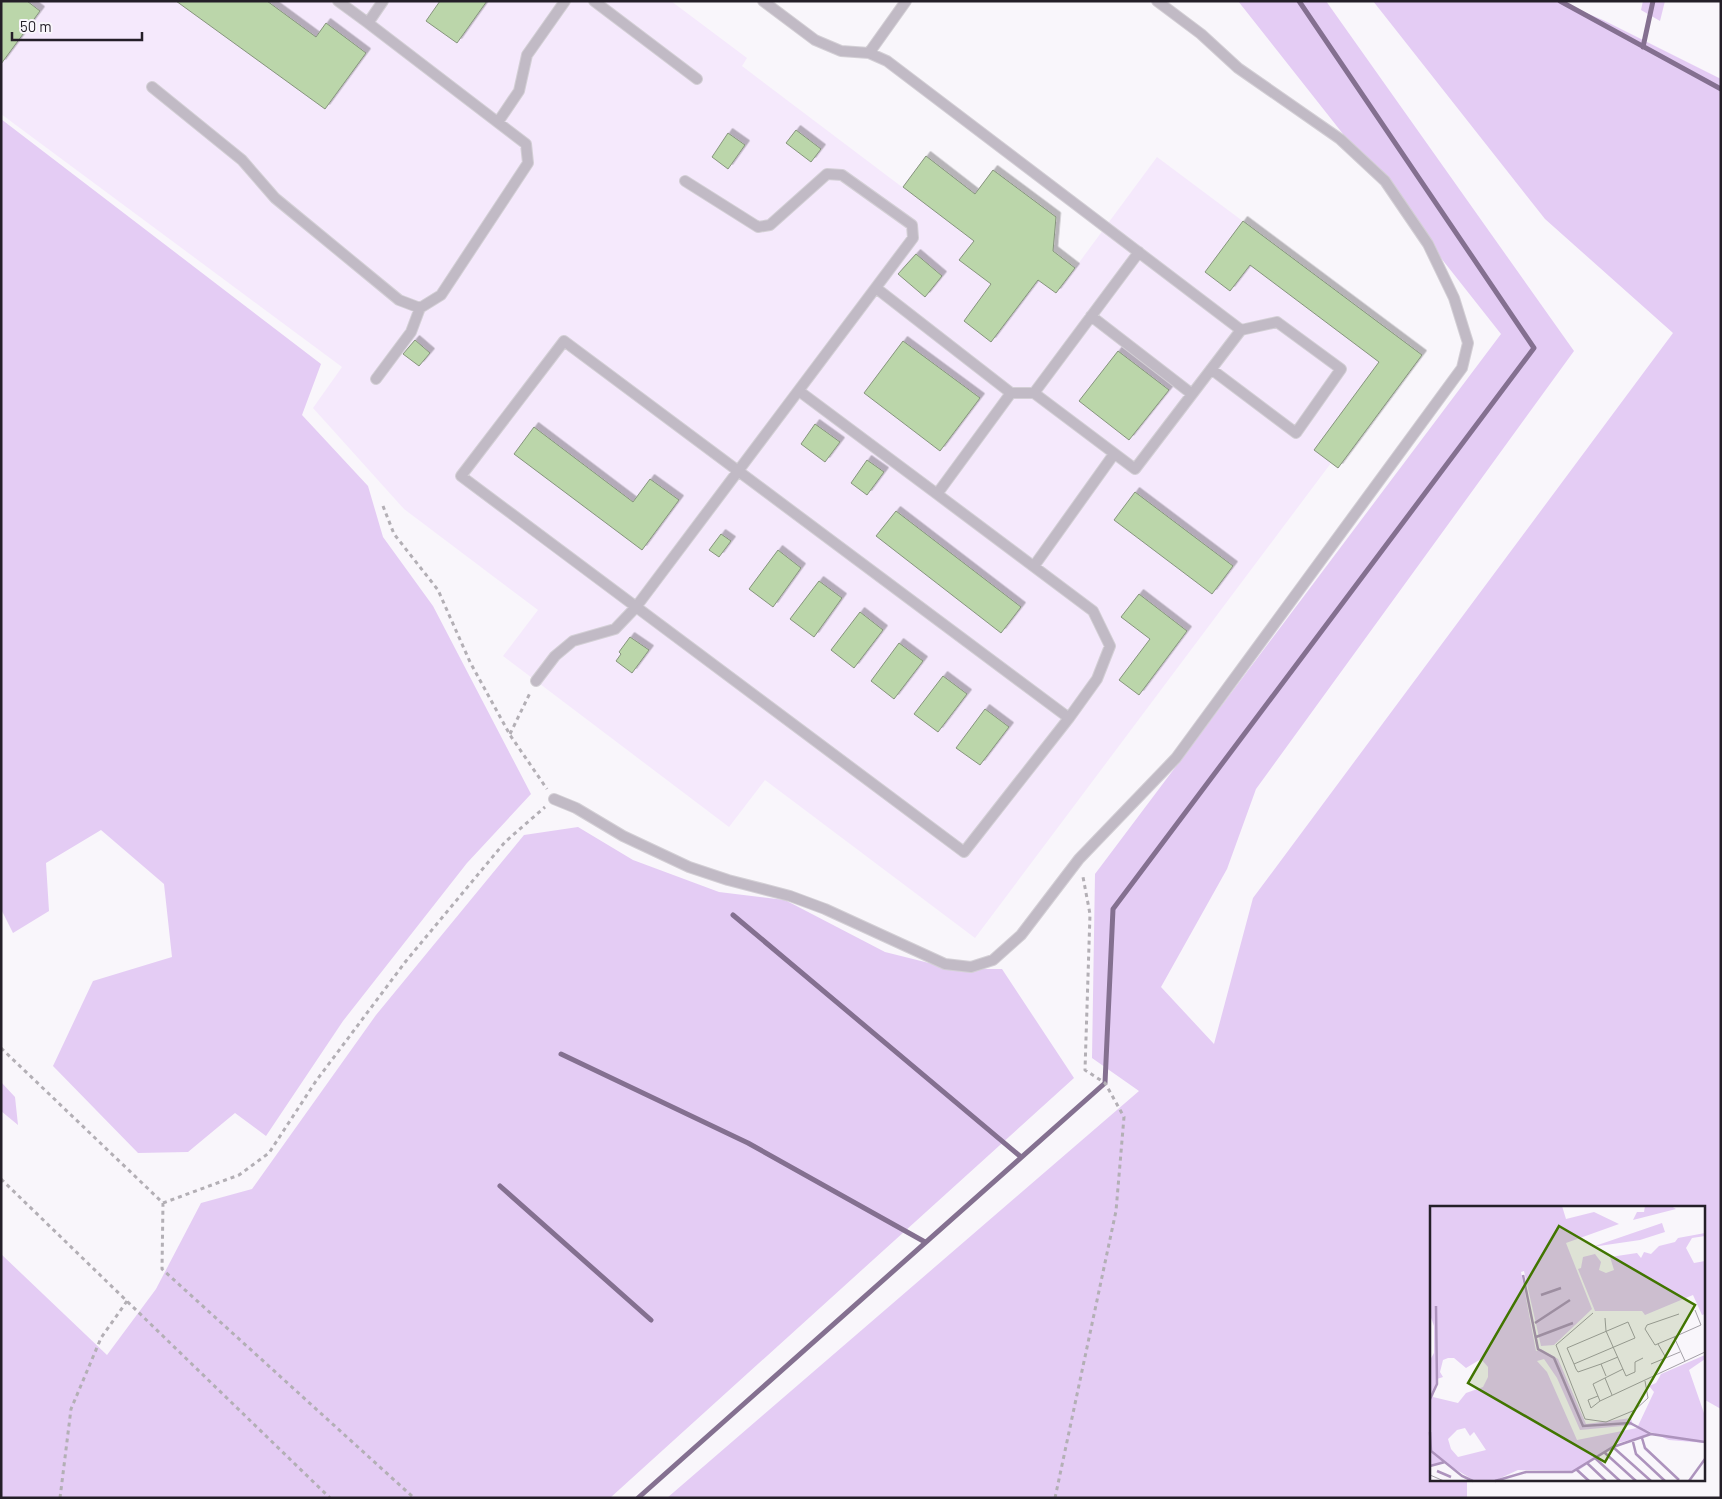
<svg xmlns="http://www.w3.org/2000/svg" width="1722" height="1499" viewBox="0 0 1722 1499" font-family="Barlow,sans-serif">
<style>
.built{fill:#f5e9fc}
.green{fill:#e4ccf4}
.lines{fill:none;stroke-linecap:round;stroke-linejoin:round}
.stream{stroke:#847090;stroke-width:5}
.building{fill:#bbd6aa;stroke:#86947d;filter:url(#shadow)}
.lane-casing{stroke:#d3cfd5;stroke-width:12}
.path{stroke:#b3afb5;stroke-width:3;stroke-dasharray:4 4;stroke-linecap:butt}
.lane{stroke:#c1bac5;stroke-width:10}
.inset-river{fill:none;stroke:#ad93bd;stroke-width:2.5}
.inset-road{fill:none;stroke:#a4a0a7;stroke-width:1}
.view{fill:#417500;fill-opacity:0.15;stroke:#417500;stroke-width:2.5}
.inset-edge{fill:none;stroke:#241f28;stroke-width:2.5}
</style>
<defs>
<filter id="shadow"><feDropShadow dx="4.5" dy="-4.5" stdDeviation="0" flood-color="#0004"/></filter>
</defs>
<rect width="100%" height="100%" fill="#f9f6fb"/>
<path class="built" d="M1,1H671L747,58L742,66L902,187L926,156L975,193L993,170L1056,217L1053,251L1075,268L1157,157L1422,355L1338,468L1331,463L975,938L765,780L729,827L503,656L538,610L404,509L313,408L342,367L1,114Z"/>
<path class="green" d="M1238,1H1326L1574,351L1256,789L1227,869L1161,987L1214,1044L1253,898L1673,333L1545,219L1373,1H1558L1603,20L1721,79V1409L1705,1400L1703,1396V1208H1431V1480H1467V1498H667L1139,1091L1092,1058L1095,874L1501,334Z
M1643,1H1665L1660,21L1641,10Z
M1,119L321,364L302,415L368,486L383,537L433,606L531,794L467,863L343,1021L266,1136L235,1113L188,1152L138,1153L53,1066L93,981L172,957L164,884L101,830L46,863L49,911L13,933L1,909Z
M578,827L633,860L719,892L785,900L885,952L953,969H1002L1074,1078L610,1498H1V1254L107,1355L156,1289L201,1203L252,1189L376,1015L524,835Z
M1,1082L15,1097L18,1125L1,1111Z"/>
<g class="lines">
<path class="stream" d="M1560,1L1721,89
M1643,47L1653,1
M733,915L1021,1157
M561,1054L748,1143L925,1242
M500,1186L651,1320
M638,1498L1105,1083L1113,909L1534,348L1299,1"/>
</g>
<path class="building" d="M1,1H27L40,11L1,64Z
M176,1H267L316,37L326,23L366,53L325,109Z
M440,1H487L457,43L426,21Z
M796,130L821,149L811,162L786,143Z
M728,133L745,145L728,169L712,157Z
M926,156L975,194L993,170L1056,217L1053,251L1075,268L1056,293L1038,280L991,342L964,321L991,284L959,260L974,241L903,187Z
M1243,221L1422,355L1338,468L1314,450L1379,362L1250,265L1230,291L1205,272Z
M916,254L942,276L925,297L898,274Z
M415,340L430,353L419,366L403,354Z
M903,341L980,398L940,451L864,393Z
M1118,351L1169,390L1129,440L1079,401Z
M815,424L840,442L825,462L801,444Z
M534,427L633,502L650,479L679,500L642,550L514,454Z
M867,460L884,472L867,495L851,483Z
M1135,492L1233,566L1212,594L1114,520Z
M896,511L1021,607L1001,633L876,536Z
M721,534L731,541L719,557L709,550Z
M778,550L801,568L773,607L749,589Z
M819,581L842,598L814,637L790,619Z
M1139,594L1187,631L1139,695L1119,680L1150,639L1121,617Z
M860,612L883,630L854,668L831,650Z
M630,637L649,650L632,673L616,661L621,654L619,652Z
M899,643L923,661L894,699L871,681Z
M943,676L967,694L938,732L914,714Z
M985,709L1009,727L980,765L956,748Z"/>
<g class="lines">
<defs>
<path id="lane" d="M338,1L368,23
M594,1L697,79
M763,1L815,40L841,51L869,53L887,61L1241,330L1135,469L1034,393
M869,53L906,1
M152,87L242,160L275,198L399,300L420,308L441,295L528,163L526,144L368,23L383,1
M498,122L519,91L527,55L565,1
M876,288L1011,393H1034L1139,252
M1091,316L1192,394
M1211,369L1296,433L1341,369L1277,322L1241,330
M376,379L411,332L420,308
M799,391L937,494L1011,393
M937,494L1093,611L1110,646L1097,679L1069,718L964,852L461,476L564,341L1069,718
M1034,566L1114,454
M536,681L555,656L573,641L615,629L636,607L913,238L912,225L842,175L827,174L770,225L758,227L685,181
M554,799L576,808L623,836L689,867L728,880L790,896L825,909L945,964L971,967L993,960L1021,935L1079,859L1176,758L1462,368L1468,343L1454,298L1428,244L1385,181L1340,139L1238,68L1201,34L1157,1"/>
</defs>
<use href="#lane" class="lane-casing"/>
<path class="path" d="M383,506L394,534L438,590L470,662L510,735L547,789
M510,734L530,693
M1,1048L163,1203L162,1269L414,1498
M1,1179L330,1498
M163,1203L239,1175L269,1153L316,1081L406,961L505,842L545,807
M60,1498L71,1409L101,1338L127,1301
M1055,1498L1116,1211L1124,1117L1105,1083L1085,1070L1090,914L1083,877"/>
<use href="#lane" class="lane"/>
</g>
<g transform="translate(1430 1206)">
<rect width="275" height="275" fill="#f9f6fb"/>
<path d="M0,0H132L136,13L164,6L189,18L136,37L162,103L124,139L111,140L94,65L91,66L106,145L111,143L128,153L156,218L201,212L203,219L150,224L127,172L114,153L107,155L117,166L147,234L207,222L224,186L219,180L226,177L231,168L275,149V153L259,164L275,210V237L239,234L216,224L218,229L212,231L216,242L249,275L214,243L211,231L188,237L149,264L160,275L147,265L88,264L64,275H45L15,257L0,260V154L4,147V120L0,109ZM18,152H24L36,162L51,153L58,161V171L53,181L36,187L28,197L3,191L7,173L13,171L10,166L13,154ZM35,222L40,230L44,226L56,244L28,251L21,243L18,233L27,224ZM215,0H241L246,3L203,14L207,6H214ZM232,17L235,26L210,34L162,41ZM275,27V30L262,32L256,42L264,57L275,55V108L272,109L263,89L215,109L212,105H165L148,63L151,62L153,51L165,48L171,56L169,64L176,67L184,64L180,51L207,47L211,52L214,46L221,48L229,40L245,36L248,32Z" fill="#e4ccf4" fill-rule="evenodd"/>
<path class="inset-river" d="M93,69L108,143L124,152L153,220L200,217L221,228L275,236M111,89L131,82M105,117L140,94M106,131L143,117M0,193L7,178L6,100M0,226L1,245L32,270L43,275M212,232L215,242L249,274M203,236L206,248L235,275M184,242L221,275M175,247L206,275M165,252L190,275M157,257L176,275M0,260L15,256M147,264L159,275M7,265L21,271M65,275L96,266H142L183,241L221,228M259,275L275,253"/>
<path class="inset-road" d="M163,107L126,139L155,213L176,216L205,204L218,192L215,175M249,108L217,119L215,123L225,139L244,131L255,155M175,112L176,125L196,170L205,166V156L213,152M244,131L271,119L265,104M228,138L236,152M144,158L205,132L198,116L137,142L144,158L146,163L148,166L171,158M221,158L250,146M176,170L171,158L188,151M175,172L163,178L170,195L275,146M182,189L175,172L193,163M168,190L158,194L161,202L170,195M0,269L14,275"/>
<path class="view" d="M129,20L265,99L175,256L38,177Z"/>
<rect width="275" height="275" class="inset-edge"/>
</g>
<rect width="1722" height="1499" fill="none" stroke="#241f28" stroke-width="5"/>
<path d="M12 32v8h130v-8" fill="none" stroke="#241f28" stroke-width="2.5"/>
<text x="20" y="32" font-size="15" fill="#241f28" stroke="#f9f6fb" stroke-width="4" paint-order="stroke">50 m</text>
</svg>
